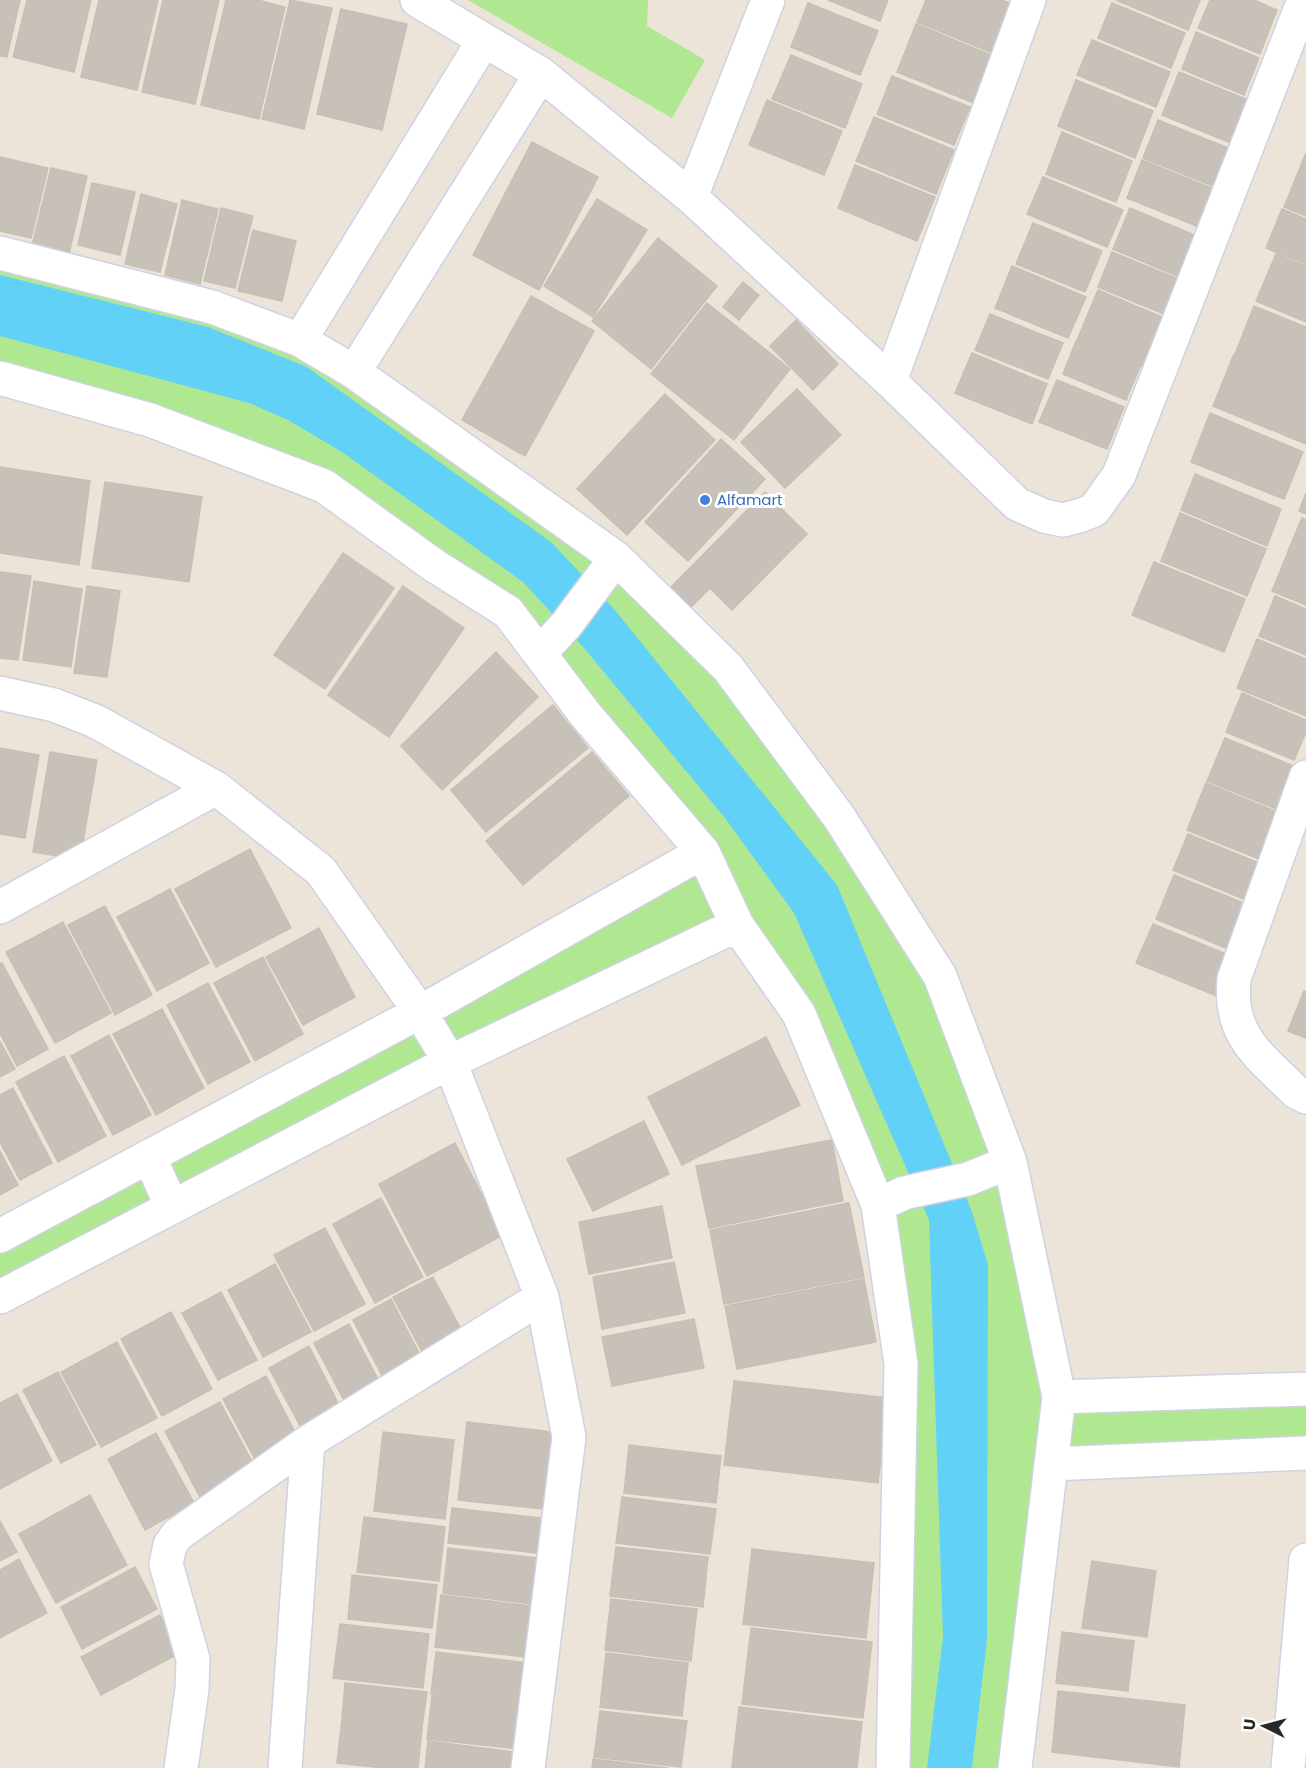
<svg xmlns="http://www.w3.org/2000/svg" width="1306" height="1768" viewBox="0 0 1306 1768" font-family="Poppins,sans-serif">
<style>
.green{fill:#afe890}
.water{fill:#62d1f8}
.building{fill:#c7c1b9;stroke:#c7c0b2;stroke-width:1.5}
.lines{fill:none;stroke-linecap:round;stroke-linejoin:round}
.minor-casing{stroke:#ced2e3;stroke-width:36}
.minor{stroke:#fff;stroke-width:33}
.shop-dot{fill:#3f7fe0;stroke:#fff;stroke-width:2}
.labels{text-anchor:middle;stroke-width:6;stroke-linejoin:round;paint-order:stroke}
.shop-label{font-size:15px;fill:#366cbe;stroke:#fff;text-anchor:start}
</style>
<rect width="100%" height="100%" fill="#ece4d9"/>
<path class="green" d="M468,0H648L647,26L705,60L672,118Z
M0,254L300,340L653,592L940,976L1059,1397L1306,1389V1453L1051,1464L1015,1768H893L896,1548L878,1205L736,925L0,1297V1236L703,852L540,653L324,486L0,378Z"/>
<path class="water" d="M0,275L208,327L307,367L551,542L614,609L837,885L972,1212L988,1265L987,1639L972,1768H927L943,1637L929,1220L794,913L725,818L584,648L523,582L342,452L288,420L249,403L0,336Z"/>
<path class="building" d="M0,0H20L7,57L0,56Z
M27,0H91L74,72L13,57Z
M99,0H158L137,90L81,77Z
M163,0H219L195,104L142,92Z
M226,0H258L285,7L259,119L201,105Z
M290,0L332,8L304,129L262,119Z
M828,0H888L880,21Z
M926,0H1002L1014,5L995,54L917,22Z
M1116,0H1200L1188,30Z
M1210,0H1254L1277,10L1260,54L1198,28Z
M808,3L878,31L860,75L791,47Z
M1112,3L1185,33L1171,68L1098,38Z
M341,9L407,24L382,130L317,114Z
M916,24L993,56L974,103L897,72Z
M1196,32L1259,58L1244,95L1182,69Z
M1092,40L1170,72L1156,107L1077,75Z
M791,55L862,84L845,128L772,99Z
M1179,72L1253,102L1236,145L1162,115Z
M892,76L970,107L954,145L877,114Z
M1076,80L1153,111L1135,158L1058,126Z
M767,100L842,131L824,175L749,145Z
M874,117L954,150L936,194L856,161Z
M1158,120L1228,148L1213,186L1143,158Z
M1062,132L1132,161L1116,202L1046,174Z
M532,142L598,177L539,290L473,255Z
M1306,153V216L1284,207Z
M0,157L48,168L31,238L0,231Z
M1142,160L1214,189L1199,227L1127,198Z
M855,165L935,197L917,241L838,208Z
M51,168L87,176L69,254L32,246Z
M1043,177L1123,210L1107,247L1027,214Z
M92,183L135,192L120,255L78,245Z
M141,194L177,204L160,272L125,264Z
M597,199L647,230L593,317L544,286Z
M182,200L218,209L200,284L165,275Z
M221,208L253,216L235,288L204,281Z
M1130,208L1194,235L1177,276L1113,249Z
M1282,209L1306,219V264L1266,248Z
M1033,223L1102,251L1085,292L1016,264Z
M253,230L296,241L282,301L238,291Z
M658,238L717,286L651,369L592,321Z
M1112,252L1178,279L1164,314L1098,287Z
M1276,254L1306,266V322L1256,301Z
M1012,266L1086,297L1068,338L995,308Z
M743,282L759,295L739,320L723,307Z
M1098,290L1164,318L1143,367L1077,340Z
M531,296L594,331L525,456L462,420Z
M707,303L790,369L734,440L651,374Z
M1254,306L1306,327V383L1235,354Z
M990,314L1063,343L1048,379L975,350Z
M796,320L838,364L813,390L770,346Z
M1076,341L1140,367L1126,400L1063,374Z
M972,353L1047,384L1032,424L955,393Z
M1234,354L1306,383V444L1213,406Z
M1057,380L1124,407L1107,449L1039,422Z
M797,389L841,435L785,488L741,442Z
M665,394L715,440L627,535L577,489Z
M1210,413L1303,452L1284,499L1191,462Z
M721,439L765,479L688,561L645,522Z
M0,467L90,481L79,565L0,553Z
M1195,474L1281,509L1267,546L1181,510Z
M105,482L202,497L189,582L92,568Z
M765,492L807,534L732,610L710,588L689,609L669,589Z
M1306,493V514L1299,511Z
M1180,513L1266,549L1247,596L1161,561Z
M1302,518L1306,520V558L1288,551Z
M1288,552L1306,560V605L1272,591Z
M343,553L394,588L325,689L274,655Z
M1154,562L1245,599L1224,652L1132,615Z
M0,572L31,576L18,660L0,658Z
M34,581L82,589L71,667L23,660Z
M87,586L120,591L107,677L74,673Z
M403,586L464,628L389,737L328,695Z
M1275,596L1306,609V655L1259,636Z
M1257,639L1306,659V716L1237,688Z
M496,652L538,697L442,790L401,746Z
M1242,693L1306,720V732L1294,760L1226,732Z
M553,705L588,748L486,832L451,790Z
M1225,738L1301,769L1284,812L1207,781Z
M0,748L39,755L25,838L0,834Z
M50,752L97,760L80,860L33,852Z
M592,752L629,796L523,885L486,841Z
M1206,783L1282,814L1264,861L1187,830Z
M1188,834L1266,866L1251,902L1173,870Z
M250,849L291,928L216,967L175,889Z
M1174,875L1251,906L1233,951L1156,919Z
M170,889L209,963L157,991L117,917Z
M105,906L152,995L115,1015L68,925Z
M63,922L111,1013L55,1043L6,952Z
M1153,924L1233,957L1217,996L1136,963Z
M319,928L355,997L303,1025L266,957Z
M263,957L303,1034L255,1061L214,983Z
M2,963L48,1049L17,1066L0,1033V964Z
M208,983L250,1062L208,1084L167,1005Z
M1304,991L1306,992V1038L1288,1031Z
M162,1009L204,1088L156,1115L113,1034Z
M109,1035L151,1115L113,1135L71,1056Z
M766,1037L800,1105L682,1165L648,1097Z
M0,1041L15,1069L0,1077Z
M64,1056L106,1136L58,1162L16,1082Z
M13,1088L52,1163L20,1180L0,1142V1095Z
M644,1121L669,1174L593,1211L567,1159Z
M832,1140L843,1201L709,1228L696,1166Z
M455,1143L503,1235L427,1276L379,1184Z
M0,1151L18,1185L0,1195Z
M381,1198L423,1277L375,1303L333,1224Z
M849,1203L864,1277L724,1304L710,1230Z
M662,1206L672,1258L589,1274L579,1222Z
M325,1228L365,1304L314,1331L274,1255Z
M674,1262L685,1313L602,1329L593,1277Z
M275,1264L311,1332L263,1357L228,1290Z
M433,1277L465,1337L426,1359L393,1297Z
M864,1279L876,1342L737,1369L725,1306Z
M221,1292L257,1360L218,1380L182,1313Z
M391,1299L425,1365L387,1385L353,1320Z
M171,1312L212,1389L162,1416L121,1339Z
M694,1319L704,1368L612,1386L602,1337Z
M349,1324L382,1387L347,1406L314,1343Z
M117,1342L157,1418L101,1447L61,1372Z
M309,1346L344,1415L305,1435L269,1368Z
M58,1372L96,1445L61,1463L23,1390Z
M266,1376L299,1440L257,1463L223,1399Z
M734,1381L888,1398L878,1483L724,1465Z
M17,1394L52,1461L0,1489V1403Z
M220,1402L257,1471L202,1501L165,1431Z
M467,1422L552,1432L543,1509L458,1500Z
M383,1432L454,1440L445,1519L374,1511Z
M156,1433L194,1503L145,1530L108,1459Z
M629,1445L721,1456L716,1503L624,1493Z
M90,1495L127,1565L56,1603L19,1534Z
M622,1497L716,1509L710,1554L616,1543Z
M452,1508L540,1518L536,1553L448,1543Z
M364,1517L445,1527L439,1581L357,1572Z
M0,1521L17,1552L0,1561Z
M616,1547L708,1557L703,1607L610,1596Z
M448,1548L538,1558L532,1604L443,1593Z
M752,1549L874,1563L866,1638L743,1624Z
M19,1559L47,1613L0,1638V1570Z
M1092,1561L1156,1571L1147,1637L1082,1628Z
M135,1567L157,1609L82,1649L61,1607Z
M352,1575L437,1585L432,1628L348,1619Z
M441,1595L531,1606L525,1657L435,1647Z
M611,1599L697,1609L691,1661L605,1650Z
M160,1615L180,1653L101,1695L81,1657Z
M340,1624L429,1634L423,1688L333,1678Z
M751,1628L872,1642L863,1718L742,1704Z
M1062,1632L1134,1641L1128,1691L1056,1683Z
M436,1652L528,1663L523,1706L431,1694Z
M606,1653L688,1663L682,1716L600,1707Z
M345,1683L427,1692L422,1728L342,1719Z
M1058,1691L1185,1705L1179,1767L1052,1752Z
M432,1696L524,1707L519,1749L427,1739Z
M739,1707L862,1722L857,1768H732Z
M600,1711L687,1721L681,1767L594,1757Z
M342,1719L422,1728L418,1768H384L337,1763Z
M428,1741L522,1753L520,1768H425Z
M593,1759L668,1768H592Z"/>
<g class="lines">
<defs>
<path id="minor" d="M417,0L541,74L691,197L890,381L1017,504L1044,516L1063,520L1082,515L1094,510L1119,475L1304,0
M691,197L768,0
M0,253L212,307L300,340L354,372L616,558L728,668L839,817L940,976L1010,1162L1059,1397L1015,1768
M300,340L484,40
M354,372L541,74
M0,378L150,420L324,486L435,566L508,612L585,714L703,852L737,925L799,1014L878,1205L901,1364L893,1768
M890,381L1029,0
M540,653L566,625L616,558
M0,693L54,705L95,721L216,788L321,871L420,1012L450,1062L542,1297L569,1437L528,1768
M1306,777L1234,979C1228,1036 1260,1056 1296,1092L1306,1097
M0,907L216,788
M149,1156L172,1207
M878,1205L904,1193L968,1179L1010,1162
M0,1236L420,1012L703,852
M0,1297L450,1062L737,925
M1059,1397L1306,1389
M1051,1464L1306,1453
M181,1768L192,1689L193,1659L166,1564L170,1545L177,1535L308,1442L542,1297
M285,1768L308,1442
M1288,1768L1306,1560"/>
</defs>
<use href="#minor" class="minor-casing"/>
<use href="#minor" class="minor"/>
</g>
<circle class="shop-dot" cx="705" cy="500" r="6"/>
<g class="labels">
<g class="shop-label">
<text x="717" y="505">Alfamart</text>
</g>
</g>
<g transform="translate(1264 1726) rotate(276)" stroke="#ffffff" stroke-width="4.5" paint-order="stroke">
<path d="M0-4.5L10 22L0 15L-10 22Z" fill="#282828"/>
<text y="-9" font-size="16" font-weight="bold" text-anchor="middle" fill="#282828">U</text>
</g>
</svg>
